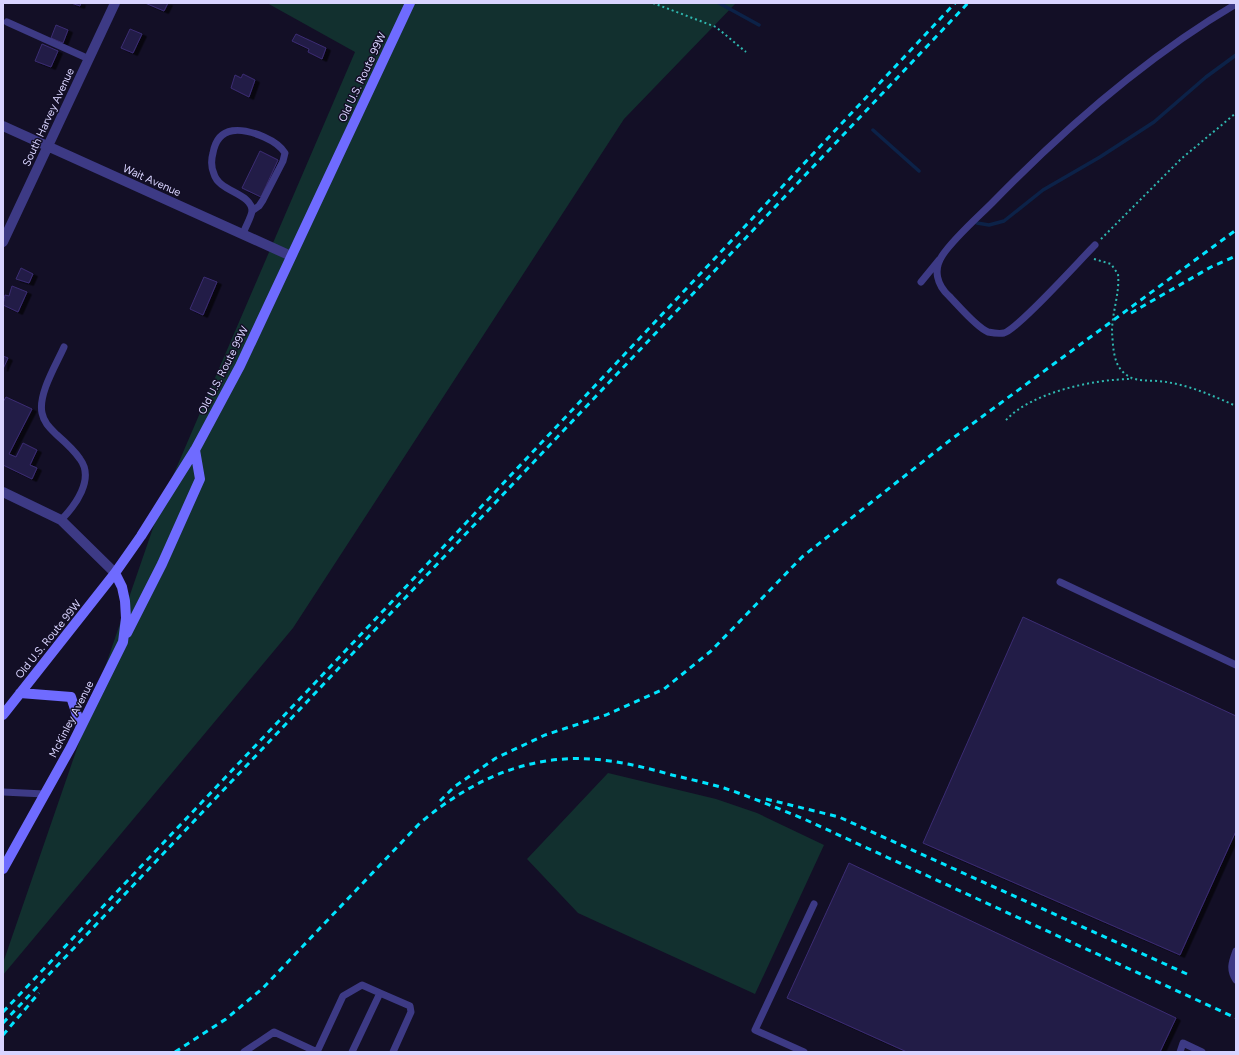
<svg xmlns="http://www.w3.org/2000/svg" width="1239" height="1055" viewBox="0 0 1239 1055" font-family="Figtree,sans-serif">
<style>
.green{fill:#12302f}
.lines{fill:none;stroke-linecap:round;stroke-linejoin:round}
.stream{stroke:#0c2248;stroke-width:3.5}
.building{fill:#241b47;stroke:#3b2d73;filter:url(#shadow)}
.path{stroke:#2fb8b0;stroke-width:2;stroke-dasharray:2 3;stroke-linecap:butt}
.lane{stroke:#3d3a85;stroke-width:7}
.street{stroke:#3d3a85;stroke-width:10}
.secondary{stroke:#6f6bff;stroke-width:10}
.rail{stroke:#00e5ff;stroke-width:3;stroke-dasharray:6 5;stroke-linecap:butt}
.labels{text-anchor:middle;stroke-width:3;stroke-linejoin:round;paint-order:stroke}
.street-label{font-size:11px;fill:#d9d4ff;stroke:#130f26}
</style>
<defs>
<filter id="shadow"><feDropShadow dx="4.5" dy="2.5" stdDeviation="0" flood-color="#0009"/></filter>
</defs>
<rect width="100%" height="100%" fill="#130f26"/>
<path class="green" d="M267,3H736L624,119L293,628L3,975V963L163,499L355,52Z
M608,773L716,799L757,813L824,845L755,994L578,913L527,859Z"/>
<g class="lines">
<path class="stream" d="M719,3L759,25
M873,130L919,171
M977,223L989,225L1004,221L1043,190L1100,157L1154,122L1206,77L1236,55"/>
</g>
<path class="building" d="M71,3H81L80,6Z
M145,3H168L164,11Z
M56,25L68,30L63,43L51,38Z
M130,29L142,34L133,53L121,48Z
M296,34L326,48L322,59L308,52L309,49L292,41Z
M42,44L58,51L51,67L35,61Z
M243,74L255,80L249,97L231,88L235,75L241,78Z
M260,151L278,160L261,197L242,188Z
M21,268L33,274L29,283L16,279Z
M204,277L217,282L203,315L190,309Z
M12,286L27,292L18,312L3,305L5,295L9,296Z
M3,356L8,358L3,369Z
M6,397L32,409L9,454L16,457L23,443L37,450L30,465L37,468L32,479L3,465V402Z
M1023,617L1236,716V831L1180,955L923,843Z
M849,863L1176,1018L1160,1052H907L787,998Z"/>
<g class="lines">
<path class="path" d="M653,3L716,27L746,52
M1101,239L1181,159L1236,113
M1094,259L1111,264L1118,274C1120,293 1112,312 1112,332C1113,344 1113,363 1123,372C1133,382 1145,380 1157,381C1185,383 1211,395 1236,406
M1006,420C1032,392 1095,379 1132,379"/>
<path class="lane" d="M7,22L89,59
M243,234C245,227 251,218 252,211C252,193 219,192 214,174C211,167 211,160 213,153C218,124 243,128 264,137C273,141 280,145 285,153L283,161L263,200L259,206L252,211
M1095,245C1080,260 1018,329 1004,333C999,334 993,333 988,332C976,327 958,305 949,296C937,285 933,270 942,256C953,239 977,218 992,203C1065,128 1146,57 1236,4
M921,282L939,260
M61,520C75,506 95,479 80,459C74,450 65,442 57,435C50,428 44,423 42,413C38,394 56,365 64,347
M1060,582L1236,665
M3,792L44,794
M1236,951C1232,962 1229,969 1236,980
M380,993L410,1006L411,1012L393,1052
M244,1052L274,1032L317,1052
M317,1052L343,996L362,985L380,993L352,1052
M804,1052L755,1030L814,904
M1180,1052L1183,1043L1202,1052"/>
<path class="street" d="M3,126L291,256
M3,242L115,3
M3,492L61,520L115,573"/>
<path class="secondary" d="M127,633L162,564L200,479L195,450
M20,693L71,697L81,727
M3,715L115,573L141,536L195,450L240,366L410,3
M3,869L71,747L123,642L126,618L125,601L122,587L115,573"/>
<path class="rail" d="M1131,313L1211,267L1236,256
M766,799L839,817L1187,974
M440,801L454,787L496,758L545,735L606,715L664,689L711,651L802,557L949,441L1236,230
M3,1012L385,609L955,3
M3,1023L968,3
M3,1035L39,993
M175,1052L226,1019L263,988L420,823C475,777 536,750 610,761C631,764 651,769 672,775C689,779 707,783 724,788C751,797 777,808 804,819L1236,1018"/>
</g>
<g class="labels">
<g class="street-label">
<text transform="translate(362 77) rotate(-65)" y="4">Old U.S. Route 99W</text>
<text transform="translate(48 117) rotate(-65)" y="4">South Harvey Avenue</text>
<text transform="translate(152 180) rotate(24)" y="4">Wait Avenue</text>
<text transform="translate(223 370) rotate(-63)" y="4">Old U.S. Route 99W</text>
<text transform="translate(48 639) rotate(-51)" y="4">Old U.S. Route 99W</text>
<text transform="translate(71 719) rotate(-63)" y="4">McKinley Avenue</text>
</g>
</g>
<rect width="1239" height="1055" fill="none" stroke="#d9d4ff" stroke-width="8"/>
</svg>
